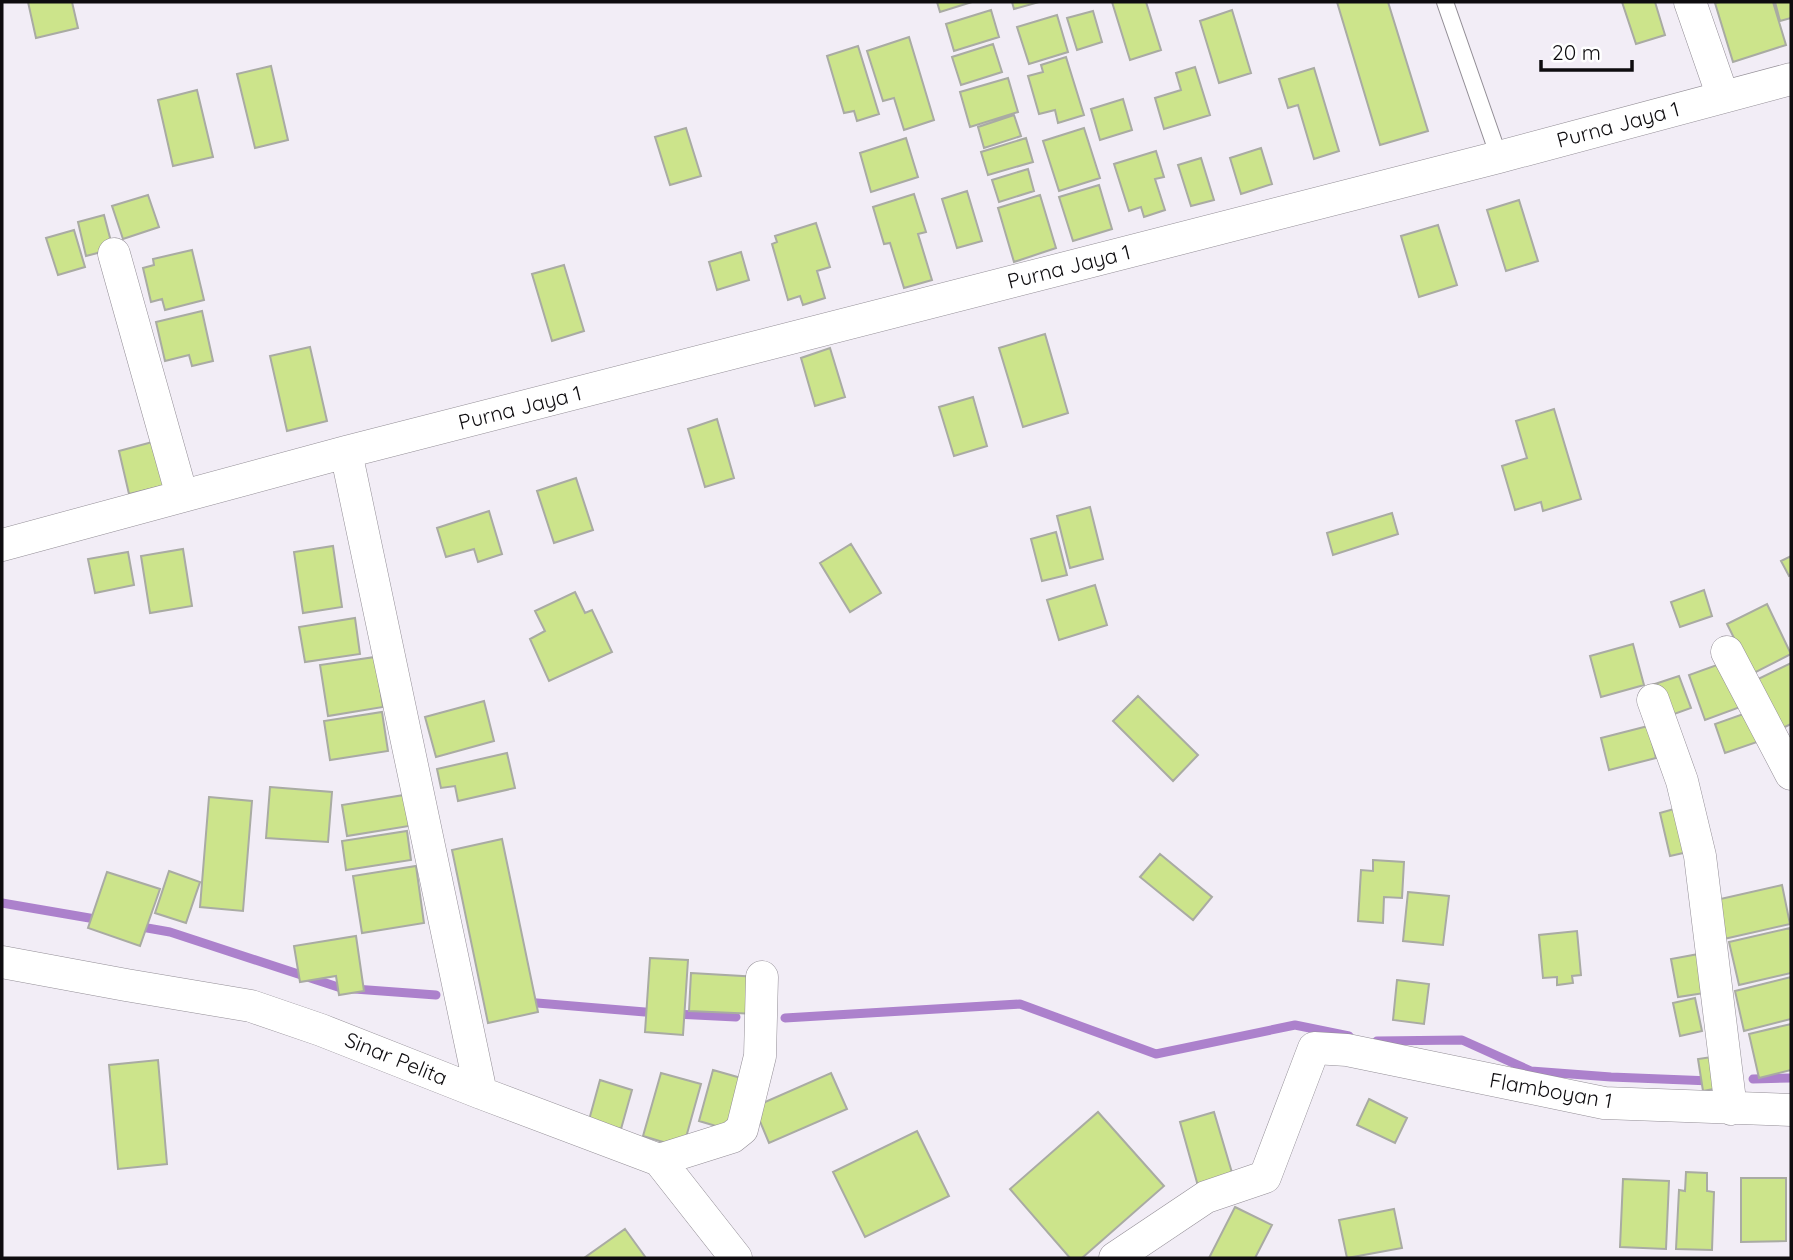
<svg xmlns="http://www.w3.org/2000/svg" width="1793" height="1260" viewBox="0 0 1793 1260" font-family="Quicksand,sans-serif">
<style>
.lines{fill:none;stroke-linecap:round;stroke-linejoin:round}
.stream{stroke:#ac81cc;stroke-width:9}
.building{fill:#cce48b;stroke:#a9aba3;stroke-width:2}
.service-casing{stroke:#938e96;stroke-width:18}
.minor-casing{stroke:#938e96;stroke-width:33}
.service{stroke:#fff;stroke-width:16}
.minor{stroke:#fff;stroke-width:32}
.labels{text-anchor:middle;stroke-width:6;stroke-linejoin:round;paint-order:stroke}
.street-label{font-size:21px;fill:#0e0c0f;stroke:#fff}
</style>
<rect width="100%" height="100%" fill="#f2edf6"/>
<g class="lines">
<path class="stream" d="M2,903L101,920
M136,926L170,932L341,988L436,995
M525,1002L657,1013
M675,1014L736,1017
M785,1018L1020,1004L1156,1054L1295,1025L1349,1036
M1377,1041L1462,1040L1531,1071L1611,1077L1711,1081
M1753,1079L1791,1078"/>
</g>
<path class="building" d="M28,2H72L78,28L36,38Z
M937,2H972L940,12Z
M1012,2H1039L1014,9Z
M1112,2H1146L1161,50L1130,60Z
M1337,2H1388L1428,131L1380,145Z
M1622,2H1655L1665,35L1636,44Z
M1720,2H1773L1786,45L1733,62L1715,3Z
M1775,2H1791V18L1780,21Z
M991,10L999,37L954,51L946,24Z
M1232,10L1251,73L1219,83L1200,21Z
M1093,11L1102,42L1077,50L1067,18Z
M1057,15L1068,52L1029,64L1017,27Z
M909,37L934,120L904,130L894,98L883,101L867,51Z
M993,44L1002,72L961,85L952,57Z
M858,46L879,114L857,121L854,111L844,113L827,56Z
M1066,57L1084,115L1058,123L1055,110L1039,114L1028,76L1043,72L1041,65Z
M271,66L288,140L255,148L237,74Z
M1195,67L1210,115L1164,129L1155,98L1181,90L1176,73Z
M1314,68L1339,151L1314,159L1298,105L1288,108L1279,79Z
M1008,78L1018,112L970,127L960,92Z
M197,90L213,157L173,166L158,100Z
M1123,99L1132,130L1100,140L1091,109Z
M1014,115L1021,136L984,148L978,127Z
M686,128L701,176L670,185L655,137Z
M1084,128L1100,178L1059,191L1043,141Z
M906,138L918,177L871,192L860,153Z
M1026,138L1033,162L988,175L981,152Z
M1261,148L1272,184L1241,194L1230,158Z
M1156,151L1164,177L1155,179L1165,210L1144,217L1141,207L1129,211L1114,164Z
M1201,158L1214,200L1191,206L1178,165Z
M1028,169L1034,191L999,202L992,180Z
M1099,185L1112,229L1073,241L1059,197Z
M967,191L982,241L957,248L942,199Z
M914,194L926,232L918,234L932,280L904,288L890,243L884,244L873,207Z
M148,195L159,227L123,239L112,206Z
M1040,195L1056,248L1014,262L998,208Z
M1519,200L1538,261L1506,271L1487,210Z
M104,215L113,249L86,256L78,222Z
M816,223L830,267L817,271L825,298L803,305L800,296L788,300L772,244L777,242L775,236Z
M1438,225L1457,285L1419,297L1401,236Z
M74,230L85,267L58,275L46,238Z
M192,250L204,300L165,310L162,299L151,302L143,268L154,265L153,259Z
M741,252L749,280L717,290L709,262Z
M564,265L584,331L552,341L532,274Z
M202,311L213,361L192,366L189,355L165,361L156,322Z
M1045,334L1068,413L1023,427L999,348Z
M310,347L327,421L287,431L270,356Z
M830,348L845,397L815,406L801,358Z
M973,397L987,446L954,456L939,407Z
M1554,409L1581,499L1543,511L1541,502L1515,510L1502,466L1527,458L1516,421Z
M717,419L734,478L705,487L688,429Z
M156,441L166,485L129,494L119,451Z
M576,478L593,530L554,543L537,491Z
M1090,507L1103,559L1070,568L1057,516Z
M489,511L502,554L478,562L474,549L446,557L437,528Z
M1392,513L1398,534L1333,555L1327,533Z
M1056,532L1067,575L1042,581L1031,539Z
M851,544L881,593L850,612L820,563Z
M333,546L342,607L303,613L294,552Z
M183,549L192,606L150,613L141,556Z
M128,552L134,585L95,593L88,559Z
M1791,556V575L1789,576L1781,561Z
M1095,585L1107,625L1059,640L1047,600Z
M1704,590L1712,616L1680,627L1671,602Z
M575,592L585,613L592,610L612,652L549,681L530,639L545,631L535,611Z
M1767,604L1791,654L1752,674L1727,624Z
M355,618L360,654L305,662L299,627Z
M1633,644L1644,685L1601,697L1590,656Z
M375,657L383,707L328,716L320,665Z
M1728,661L1743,706L1705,720L1689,675Z
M1791,663V724L1774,732L1750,683Z
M1679,676L1691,708L1663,718L1652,685Z
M1138,696L1198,755L1173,781L1113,721Z
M484,701L494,741L436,757L425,717Z
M382,712L388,751L330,760L324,721Z
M1749,712L1760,741L1725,753L1715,724Z
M1648,726L1656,758L1609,770L1601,738Z
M507,753L515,788L458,801L455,786L441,788L437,769Z
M270,787L332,792L328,842L266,838Z
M404,795L409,826L347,836L342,805Z
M209,797L252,801L243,911L200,907Z
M1681,807L1692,851L1670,856L1660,813Z
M407,831L411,860L346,870L342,841Z
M502,839L538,1012L488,1023L452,850Z
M1160,854L1212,897L1193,920L1140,877Z
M1373,860L1404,862L1402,898L1384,897L1383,923L1358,921L1361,870L1373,871Z
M416,866L424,923L362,933L353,876Z
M169,871L200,882L186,923L155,913Z
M107,872L160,889L140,946L88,928Z
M1782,885L1790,924L1724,939L1716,900Z
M1408,892L1449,896L1443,945L1403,941Z
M1790,928L1791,973L1739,985L1729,942Z
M1577,931L1581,975L1572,976L1573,983L1557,985V977L1543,978L1539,935Z
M356,936L364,991L339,995L336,976L300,982L294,946Z
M1704,953L1711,992L1678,997L1671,959Z
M650,958L688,960L683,1035L645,1032Z
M691,973L759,977L757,1014L689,1011Z
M1791,977V1019L1744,1031L1735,991Z
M1397,980L1429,984L1424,1024L1393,1020Z
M1695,998L1702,1031L1680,1036L1673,1003Z
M1791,1024V1070L1759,1078L1749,1034Z
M1719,1056L1724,1087L1703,1091L1698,1059Z
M158,1060L167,1164L118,1169L109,1065Z
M713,1070L748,1080L733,1131L699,1121Z
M661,1073L701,1084L683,1148L643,1136Z
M831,1073L847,1109L769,1143L754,1107Z
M600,1080L632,1090L621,1129L589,1120Z
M1369,1099L1407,1118L1395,1143L1357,1125Z
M1098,1112L1164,1186L1082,1258H1070L1010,1189Z
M1214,1112L1233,1176L1198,1186L1180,1122Z
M917,1131L949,1196L865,1237L833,1172Z
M1686,1172L1707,1173V1191L1714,1192L1712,1250L1676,1249L1679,1190L1685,1191Z
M1741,1178H1786V1241L1741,1242Z
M1623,1179L1669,1181L1666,1249L1620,1247Z
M1235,1207L1272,1225L1255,1258H1209Z
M1394,1209L1402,1248L1347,1258L1339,1220Z
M625,1229L646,1258H584Z"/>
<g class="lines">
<defs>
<path id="service" d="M1445,2L1499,157"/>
<path id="minor" d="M1690,2L1723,97
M114,254L182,496
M346,452L481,1093
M2,545L346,452L1499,157L1791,79
M1727,652L1791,774
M1653,700L1682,781L1700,856L1731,1109
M2,962L126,985L251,1006L321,1030L481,1093L659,1160L736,1258
M659,1160L732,1137L742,1129L760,1056L762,977
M1115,1258L1206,1197L1265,1177L1314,1048L1347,1050L1604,1103L1791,1110"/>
</defs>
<use href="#service" class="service-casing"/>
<use href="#minor" class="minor-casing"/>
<use href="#service" class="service"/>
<use href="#minor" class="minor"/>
</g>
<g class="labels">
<g class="street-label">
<text transform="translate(1618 125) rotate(-15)" y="7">Purna Jaya 1</text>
<text transform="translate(1069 267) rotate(-14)" y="7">Purna Jaya 1</text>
<text transform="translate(520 408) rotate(-14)" y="7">Purna Jaya 1</text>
<text transform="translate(396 1059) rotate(22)" y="7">Sinar Pelita</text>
<text transform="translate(1551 1091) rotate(10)" y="7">Flamboyan 1</text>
</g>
</g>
<rect width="1793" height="1260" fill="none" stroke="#0e0c0f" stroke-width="7"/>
<path d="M1541 60v10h91v-10" fill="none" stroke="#0e0c0f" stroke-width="3.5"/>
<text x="1552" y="60" font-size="21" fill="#0e0c0f" stroke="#ffffff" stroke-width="5" paint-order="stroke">20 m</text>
</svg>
